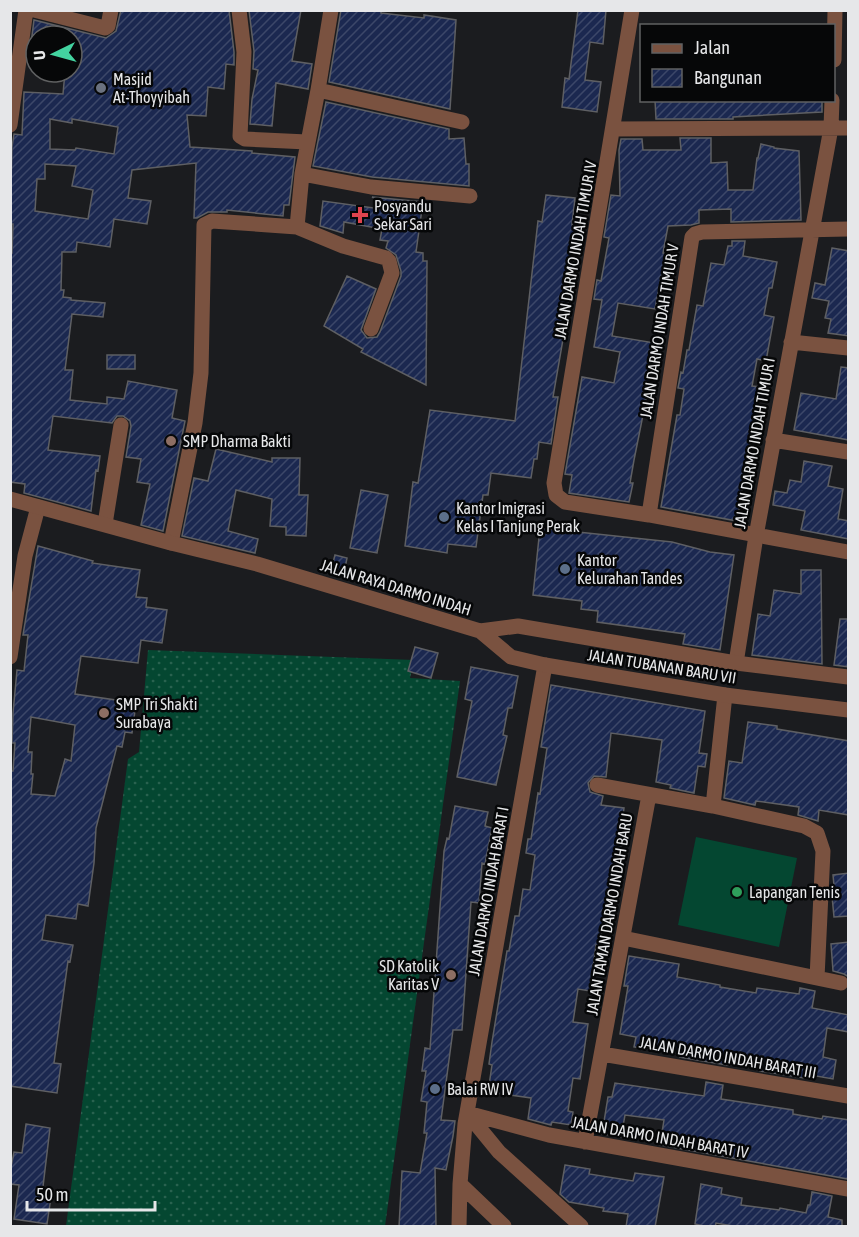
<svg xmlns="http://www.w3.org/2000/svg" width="859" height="1237" viewBox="0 0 859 1237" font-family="'Asap Condensed',sans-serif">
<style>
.grass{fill:url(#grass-dots)}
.garden{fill:#044731}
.building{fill:url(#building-hatch);stroke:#5e5f63;stroke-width:1.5;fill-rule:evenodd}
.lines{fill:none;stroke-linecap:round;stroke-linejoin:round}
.minor{stroke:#7a5240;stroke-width:15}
.tertiary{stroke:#7a5240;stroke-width:15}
.worship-dot{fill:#6b7280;stroke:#060708;stroke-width:2}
.health-dot{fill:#e0444e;stroke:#060708;stroke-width:2}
.education-dot{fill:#8d6e63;stroke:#060708;stroke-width:2}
.service-dot{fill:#5c6f8a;stroke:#060708;stroke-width:2}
.leisure-dot{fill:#2e9e5b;stroke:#060708;stroke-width:2}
.labels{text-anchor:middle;stroke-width:5;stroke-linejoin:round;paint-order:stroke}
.poi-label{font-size:16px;fill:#e6e7e9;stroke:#060708;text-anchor:start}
.street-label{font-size:16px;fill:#e6e7e9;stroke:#060708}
</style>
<defs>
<pattern id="grass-dots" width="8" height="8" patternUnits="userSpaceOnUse" patternTransform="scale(1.5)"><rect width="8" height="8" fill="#044731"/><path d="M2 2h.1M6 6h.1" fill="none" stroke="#29624f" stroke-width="1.8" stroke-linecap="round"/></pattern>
<pattern id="building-hatch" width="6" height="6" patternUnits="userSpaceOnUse" patternTransform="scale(1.5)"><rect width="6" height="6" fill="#1b2850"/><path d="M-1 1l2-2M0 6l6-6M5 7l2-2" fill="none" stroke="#3c4769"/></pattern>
</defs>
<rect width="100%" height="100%" fill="#1b1c1f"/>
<path class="grass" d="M148,650L414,660L410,678L460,681L385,1226H66L128,759L139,752Z"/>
<path class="garden" d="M696,837L797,858L779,947L678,925Z"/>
<path class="building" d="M121,10H229L234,52V65L226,64L224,89L208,87L206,116L187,115L190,147L252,151V153L295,157L289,205H284L283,216L227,210V212H208L197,218H194L196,163L132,170L128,198L151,201L147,224L114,219L110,247L77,242L76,252H62L61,290H64L63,297L71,298V300L105,303L103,317L72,314L65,370H73L70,400L107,404V397L124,399L128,381L177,390L172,418L185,421L163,531L141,525L150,484L137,482L141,459L126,457L131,426L130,421L123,416H117L112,423L53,416L48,450L100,456L98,471L96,470L91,511L24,493L25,484L10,482V253H12L13,224H10L12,147L14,134L22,135L24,92L63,94L65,72H72V36H36V62L29,60L34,20L106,38L116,31ZM50,119L72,123V119L118,127L114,154L76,148L75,150L50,149ZM45,164L76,166L72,186L93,190L88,219L35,211L37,179H45Z
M249,10H301L292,61L312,64L308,89L276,83L272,126L250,124L252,99L258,70L253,69L254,51Z
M341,10H381V13L424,18V15L456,20L450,109L329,82Z
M578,10H606L603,44L590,42L585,80L601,82L597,112L562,107L565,78L569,79Z
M655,100H822V112L733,117V119H656Z
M326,102L449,129V139L464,138L466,164H469V186L372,177L313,166Z
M680,138H711V163L727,162L728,190H753L757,158H758L761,144L774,147V148L799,151L801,220L731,222V209L699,210V223L691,225L668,226L663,253L673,254L669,274L662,273L655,309L618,303L612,336L661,344L657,366L653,365L634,460L630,483H633L629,502L569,493L572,475L565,474L582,377L614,383L620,352L594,347L602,300L594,299L597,280L601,281L609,238L604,237L611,195L620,196L619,150L621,139H642L643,150H681Z
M546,195L575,198L572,225L577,226L566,322L553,397H558L551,444L539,442L537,459H534L531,478L491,473L488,495H483L476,547L448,544L447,553L405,546L413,482L418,483L430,410L515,421L538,221L542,222Z
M372,197L423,202L416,252L423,253V261H427L426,385L361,352L363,349L324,326L347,276L376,289L361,330L367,338L377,337L380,332L401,276V271L396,255L386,248L388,241L380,240L382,229L344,222L343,233L320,226L323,201L403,212Z
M732,241H745L743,256L777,262L772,288H769L764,315L774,317L766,361L757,359L752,386L760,387L737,521L661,507L677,415H680L684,389L678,388L681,372L683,373L687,350H689L697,305L703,306L711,263L724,265L728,246H732Z
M832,248L849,251V336L828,333L831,319L825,318L829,301L812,298L815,283L825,285Z
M107,355H135V369H107Z
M841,367L849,368V440L794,430L801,393L836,399Z
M216,449L272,462V458H300L299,495H308L306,536L286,535V527L270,526L272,499L236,490L228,531L258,539L255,553L182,536L194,478L208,481Z
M804,461L832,466L828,486L843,489L838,519L849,521V539L801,530L805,511L773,505L775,491L787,493L790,480L801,482Z
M361,490L388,495L377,553L350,548Z
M540,528L672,542L710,552L734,555L720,650L683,644L685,634L597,622L598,611L581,609L582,601L533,595Z
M38,546L93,561L92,563L140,570L136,597L147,598L146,607L167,610L162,643L141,640L138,663L81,656L75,694L136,703L132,733L125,732L122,747L117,746L96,828L94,863L88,906L78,904L76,919L46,915L42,940L73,945L70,962L68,961L54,1063L61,1064L57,1093L10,1086V771H13L15,743H12L13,713L17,670L24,671L28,635H23ZM31,717L75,725L71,761L65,759L55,796L31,794L33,774H31L32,752H28Z
M335,555L347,558L344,573L331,570Z
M801,570H821L822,664L752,655L758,614L770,616L774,590L801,594Z
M840,619H849V667L834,665Z
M415,647L438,653L431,678L408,671Z
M471,667L518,676L512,708H508L503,735L507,736L496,785L457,777L472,701L465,699Z
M551,685L705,711L699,753L707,754L705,767L698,766L694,793L670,788L671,785L656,782L662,740L611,733L606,777L594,776L588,783L590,792L603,796L601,805L624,808L620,839H622L620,855H617L606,925H603L599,946L596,945L590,991L578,989L573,1022L588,1024L580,1079L573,1078L568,1111L573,1112L571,1125L552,1122L551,1125L528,1119L531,1098L488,1092L492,1065L489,1064L492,1042L507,951H509L515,916H519L523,889L530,890L535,855L526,853L528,839H531L538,793L540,794L547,748L541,747Z
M748,722L777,726V729L849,741V815L819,810L818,821L798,815L799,807L756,801L755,805L724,798L729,761L742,763Z
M455,806L488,812L485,826L492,828L485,864L482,863L479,903L471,902L462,1030H453L441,1120L455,1121L453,1136L446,1170L435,1168L436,1227H399L402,1171L420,1173L427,1133H424L427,1102L421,1101L426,1071H422L425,1048L430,1049L444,851L447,838L449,839Z
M849,873V916L834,917L832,896H835L833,875Z
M849,942V977L844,974L833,971L831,944Z
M629,956L679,964L677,977L720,985V987L756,993L757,988L799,994L800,988L815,991L812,1008L849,1015V1032L827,1028L823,1057L836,1060L833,1079L805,1074L804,1078L760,1071L761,1067L732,1063L731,1065H727L680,1057V1054L634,1047L636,1037L620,1034L628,986H624Z
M706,1082L723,1085L721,1099L793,1110V1114L822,1119L823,1116L849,1120L848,1179L660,1145L664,1120L625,1115L621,1137L602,1134L608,1097H612L615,1083L704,1096Z
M26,1124L50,1128L42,1195L51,1197L47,1224L14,1219L19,1185L10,1184V1172L14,1152L22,1153Z
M565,1165L590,1169L589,1174L633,1181L635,1173L664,1177L655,1227H626L628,1214L603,1211L604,1208L569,1202L560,1194Z
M701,1184L722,1188L721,1194L742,1198L741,1205L779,1210L780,1208L806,1213L808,1205H810L812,1192L832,1196L828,1217L842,1220V1227H739L716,1223L715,1227H708L695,1224Z"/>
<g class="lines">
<path class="minor" d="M34,10L105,28L108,26L111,10
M239,10L244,52L240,136L245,139L307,142
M632,10L554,483L556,495L565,502L649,515L848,552
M834,60L835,11
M318,90L462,122
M10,125L26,10
M614,129L848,128
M302,174L371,187L470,196
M297,227L302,174L318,90L331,10
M791,342L848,348
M773,440L848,452
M649,515L692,237L695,234L702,232L848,229
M105,524L121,425
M171,543L195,423L201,373L204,225L212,221L297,227L343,246L386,258L389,261L392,273L371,329
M10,657L25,556L38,507
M736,663L756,536L831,128L832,100
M597,785L713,806L804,826L817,833L823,851L817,978
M713,806L725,695
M623,938L841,983
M602,1054L848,1096
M467,1113L549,1135L848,1189
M467,1113L499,1152L581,1226
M585,1142L649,795
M460,1184L504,1226
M459,1226L460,1184L465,1124L545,665"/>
<path class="tertiary" d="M10,499L171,543L257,564L480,631L518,626L736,663L848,677
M480,631L511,657L545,665L725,695L848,710"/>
</g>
<circle class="worship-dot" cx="101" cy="88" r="6"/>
<path class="health-dot" d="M357 206h6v6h6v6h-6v6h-6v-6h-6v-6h6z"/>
<g class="education-dot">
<circle cx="171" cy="441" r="6"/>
<circle cx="104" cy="713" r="6"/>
<circle cx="451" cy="975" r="6"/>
</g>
<g class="service-dot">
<circle cx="444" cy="517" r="6"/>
<circle cx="565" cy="569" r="6"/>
<circle cx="435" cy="1089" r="6"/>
</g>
<circle class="leisure-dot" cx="737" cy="892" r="6"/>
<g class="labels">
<g class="poi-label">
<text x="113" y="85">Masjid<tspan x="113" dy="18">At-Thoyyibah</tspan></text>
<text x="374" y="212">Posyandu<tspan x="374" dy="18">Sekar Sari</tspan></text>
<text x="183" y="447">SMP Dharma Bakti</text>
<text x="456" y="514">Kantor Imigrasi<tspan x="456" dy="18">Kelas I Tanjung Perak</tspan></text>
<text x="577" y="566">Kantor<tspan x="577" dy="18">Kelurahan Tandes</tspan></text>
<text x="116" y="710">SMP Tri Shakti<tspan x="116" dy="18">Surabaya</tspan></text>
<text x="749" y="898">Lapangan Tenis</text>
<text x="439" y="972" text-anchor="end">SD Katolik<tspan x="439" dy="18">Karitas V</tspan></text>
<text x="447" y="1095">Balai RW IV</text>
</g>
<g class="street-label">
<text transform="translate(575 250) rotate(-80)" y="6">JALAN DARMO INDAH TIMUR IV</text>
<text transform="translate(659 331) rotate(-81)" y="6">JALAN DARMO INDAH TIMUR V</text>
<text transform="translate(754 443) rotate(-80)" y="6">JALAN DARMO INDAH TIMUR I</text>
<text transform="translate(396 587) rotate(17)" y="6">JALAN RAYA DARMO INDAH</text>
<text transform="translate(662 666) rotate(9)" y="6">JALAN TUBANAN BARU VII</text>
<text transform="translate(488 891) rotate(-80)" y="6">JALAN DARMO INDAH BARAT I</text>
<text transform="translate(609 914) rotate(-80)" y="6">JALAN TAMAN DARMO INDAH BARU</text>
<text transform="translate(728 1057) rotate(10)" y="6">JALAN DARMO INDAH BARAT III</text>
<text transform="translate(660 1137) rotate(10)" y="6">JALAN DARMO INDAH BARAT IV</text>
</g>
</g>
<rect width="859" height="1237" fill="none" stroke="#e6e7e9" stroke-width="24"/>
<rect x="640" y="24" width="195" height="78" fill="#060708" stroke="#606162" stroke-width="1.5"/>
<rect x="652" y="44" width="30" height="9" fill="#7a5240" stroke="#606162" stroke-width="1.5"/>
<text x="694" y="54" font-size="18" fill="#e6e7e9">Jalan</text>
<rect x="652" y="69" width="30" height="18" fill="url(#building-hatch)" stroke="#606162" stroke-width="1.5"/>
<text x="694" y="84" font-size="18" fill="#e6e7e9">Bangunan</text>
<g transform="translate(54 54) rotate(265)"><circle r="28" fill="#060708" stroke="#606162" stroke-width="1.5"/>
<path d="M0-4.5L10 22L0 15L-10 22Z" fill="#43d4a0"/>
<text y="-9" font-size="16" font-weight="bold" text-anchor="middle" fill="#e6e7e9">U</text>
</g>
<path d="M27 1201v9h128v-9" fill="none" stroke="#e6e7e9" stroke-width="3"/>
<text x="36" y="1201" font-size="18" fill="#e6e7e9" stroke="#060708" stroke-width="4.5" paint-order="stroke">50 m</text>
</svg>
